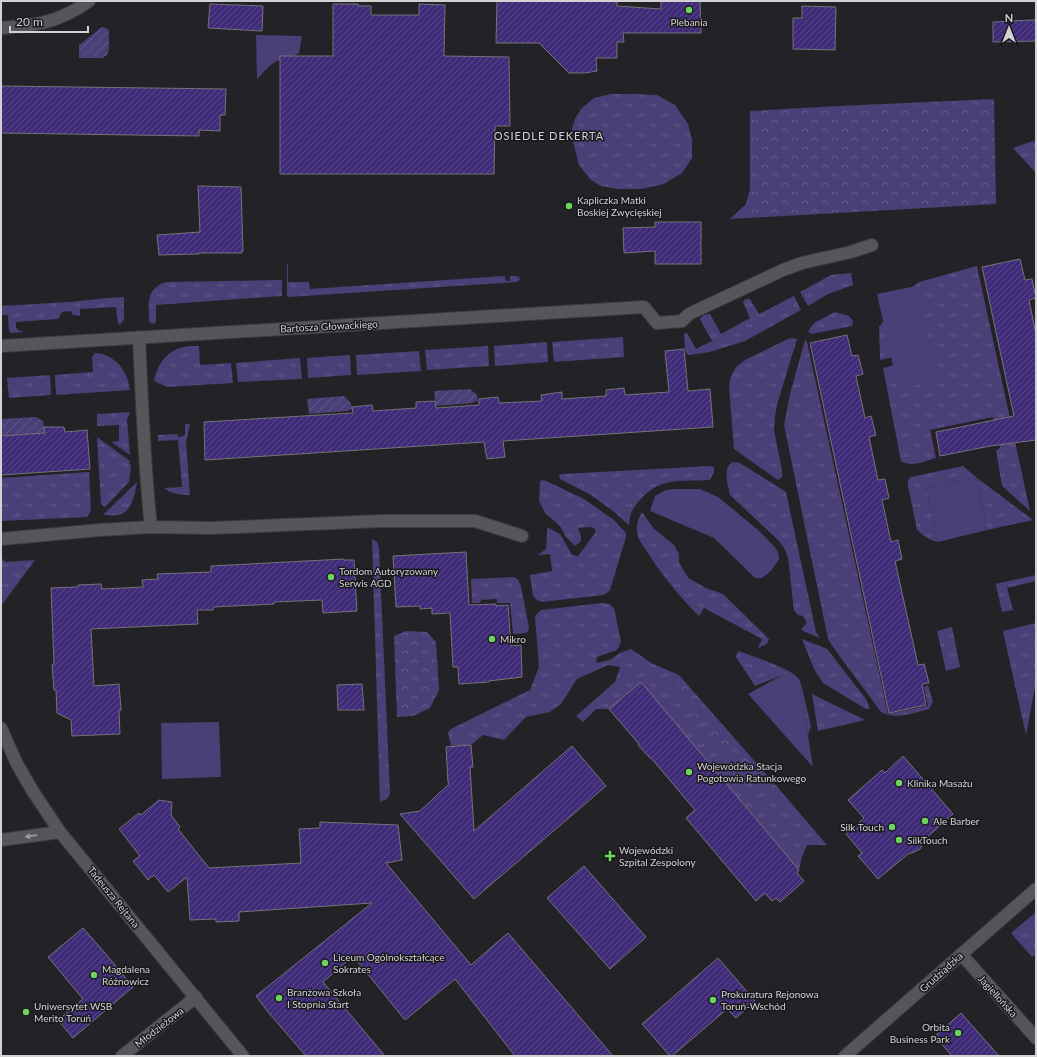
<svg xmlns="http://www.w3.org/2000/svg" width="1037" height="1057" viewBox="0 0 1037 1057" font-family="Lato,sans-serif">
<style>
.grass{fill:url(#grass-tufts)}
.forest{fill:url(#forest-crowns)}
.park{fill:#4b3f77}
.garden{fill:url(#garden-furrows)}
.building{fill:url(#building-hatch);stroke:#747378}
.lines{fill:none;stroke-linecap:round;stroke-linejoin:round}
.minor-casing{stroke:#3c3c3e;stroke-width:14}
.minor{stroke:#56565a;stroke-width:12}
.oneway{fill:#9a9a9d}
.poi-dot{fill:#6fd360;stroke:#19191d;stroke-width:1.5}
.labels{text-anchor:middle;stroke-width:3;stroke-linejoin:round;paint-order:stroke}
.poi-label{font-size:10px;fill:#d2d2d4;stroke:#19191d;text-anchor:start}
.street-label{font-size:10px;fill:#d2d2d4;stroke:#19191d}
.neighbourhood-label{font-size:11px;letter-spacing:1px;fill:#d2d2d4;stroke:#19191d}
</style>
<defs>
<pattern id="grass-tufts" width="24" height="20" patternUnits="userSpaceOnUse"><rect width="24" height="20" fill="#4b3f77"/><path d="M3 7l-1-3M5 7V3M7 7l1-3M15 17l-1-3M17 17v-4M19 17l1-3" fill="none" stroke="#645a89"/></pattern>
<pattern id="forest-crowns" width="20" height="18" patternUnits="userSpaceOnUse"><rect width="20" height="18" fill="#4b3f77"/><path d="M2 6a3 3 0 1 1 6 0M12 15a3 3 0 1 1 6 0" fill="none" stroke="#645a89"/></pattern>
<pattern id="garden-furrows" width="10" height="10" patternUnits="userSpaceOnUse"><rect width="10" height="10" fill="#4b3f77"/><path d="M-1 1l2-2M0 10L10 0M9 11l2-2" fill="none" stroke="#645a89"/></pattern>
<pattern id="building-hatch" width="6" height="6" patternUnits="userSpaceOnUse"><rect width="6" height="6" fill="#3f2b78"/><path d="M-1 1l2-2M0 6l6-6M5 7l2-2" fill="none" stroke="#5a498a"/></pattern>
</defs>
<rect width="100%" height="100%" fill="#232226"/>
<path class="grass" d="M611,94H635L657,95L675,105L688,124L692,140V158L682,173L664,184L641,189H618L601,186L591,180L579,165L573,142L572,129L575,119L581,109L594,98Z
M1033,141L1036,142V173L1013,148Z
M287,264H288V282H309L310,289L505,276V279L507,281H509L510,280V276H515L519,277L520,280L517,282L288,297L287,296Z
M977,266L1030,511L1002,486L996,450L1000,448L993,417L930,430L936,458C925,461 911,468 901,461L883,368L905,363L911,353L880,360L879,327L905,293L919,282Z
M851,273L853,285L828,294L808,306L800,292L831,275Z
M282,280V296L156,305V321L154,324L151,323L149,321C149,304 145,289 166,282Z
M794,296L801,310L745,341L710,352L689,355L686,353L685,349L684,334L687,333L696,349L712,341L700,319C703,315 705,314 710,314L721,334L750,318L743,302C744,299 747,298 750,299L759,314Z
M124,297V319L120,325L118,324L116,307L80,309V316L73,315L71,311L62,312L58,319L16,322V328L20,331H23V332L11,333L9,330L8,315H1V306L69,302L108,298Z
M835,312L849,316L853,321L852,326L811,334L808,331L814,323Z
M623,337L624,357L554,362L552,342Z
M792,338L797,339L777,405L775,417L774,430L782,470V477L778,480L734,449L729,386L731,376L736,367L745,360L788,339Z
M805,340L807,342L888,714L928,706L924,687L928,685L933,702L929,709C914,713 895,720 881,712L833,647L828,639L784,425L790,394Z
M547,342L548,362L495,366L494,346Z
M190,346H199L200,365L231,363L233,383L167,387L154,381C158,360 170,348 190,346Z
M488,346L489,366L427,370L425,350Z
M419,351L421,371L357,375L356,355Z
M95,353C115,354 128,371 130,390L56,395L55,375L93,372L92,357Z
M350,355L351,375L308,378L307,358Z
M300,358L302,379L238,382L236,363Z
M50,375L51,395L9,398L7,378Z
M129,412L130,415L128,416L127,420L130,455L111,442L119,441V425L97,426V414Z
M185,424H190L186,442L190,495C181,495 171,494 164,488L182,487L178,440L158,441V435L177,434L178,437L185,436Z
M97,437L130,461L129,463L131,466L129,482L105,507L101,504Z
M733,462L740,463L786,492L816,632L820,638L803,631L801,629L807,623L803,616L798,615L794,611L788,557L784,548L779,541L730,495C728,485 722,467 733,462Z
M711,466L714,467V472L710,480C681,482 661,476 640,500C632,509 630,513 629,525L613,511L591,495L560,479L559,475L563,474Z
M963,466L977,478L1033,520L987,530L977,478L926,487L938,542C929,540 924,536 917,530L908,486V480L911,477Z
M89,472L91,510L87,517L1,521V478Z
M544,480L584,499L614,520L626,533V537L610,590L607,593L603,595L542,602L537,600L533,596L530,575L552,571L550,554L538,555L546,549L547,536V527L560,534L572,555L578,556L595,533V529L591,527L578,528L581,536V541L575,546L566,537L560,526L545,513L539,501L540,481Z
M137,482C135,493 133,508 122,514C118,516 109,515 103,515Z
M642,512L653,528L674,545L679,554V562L688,578L706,588L723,594L769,639L767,644L758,648L762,639L704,608L699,616C679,596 661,574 646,550C642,544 637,538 637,530C636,524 639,518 642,512Z
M372,539L377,542L379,547L390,794L387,799L380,802Z
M1,557L5,562L35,560L1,606Z
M1036,575V581L1007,588L1013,610L1002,612L996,585L995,584Z
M514,577L518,580L521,586L529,628L528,631L526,633L513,634L510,603H497V599L481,600L480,603H472L471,579Z
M602,603L609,604L614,608L621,642L617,650L597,657L596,663L610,660L620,653L631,649L651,663L679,675L673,685L761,786L779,789L827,845H807L802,857L799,870L782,849L779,850L776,846L777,844L760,824L755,820L756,818L739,798L737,799L727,785L641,682L609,709H596L583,722L576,716L615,682L620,667L608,665L577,679L561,704L550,712L526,717L504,740L483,735L471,745L451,746L448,732L451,729L530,690L539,667L535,616L541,610Z
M1036,623V682L1026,735L1003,631Z
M952,627L960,667L946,671L937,631Z
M802,639L827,649L866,699L870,709H866L823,683L814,669Z
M738,651C750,655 792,669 798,678C800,680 800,682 801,684L811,726L808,735L800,686L787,674L782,675L755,686L736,657Z
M812,694L865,720L818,731Z
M1036,912V954L1032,957L1011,933Z"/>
<path class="forest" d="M994,99L996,204L730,219L746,204L750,189V111L839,106Z
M406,631L427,632L436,642L439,690L430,708L413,716L397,717L394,636Z
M679,675L779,789L761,787L727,755L673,685Z"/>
<path class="park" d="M256,35L302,36L299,53C291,58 285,58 277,61C269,65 263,73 257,79Z
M916,286L937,380L898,389L877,294Z
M977,478L987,530L938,542L926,487Z
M674,489H700L718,497L758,530L774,546L778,552L779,559L771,571L762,578H755L714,538L650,511L655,496L666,490Z
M787,674C794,677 797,680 800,686L813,767L748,694L782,675Z
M219,722L221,777L162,779L161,723Z"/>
<path class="garden" d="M102,27L108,29L109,32V49L107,55L102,58H79V45Z
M470,389L477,395L478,401L474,402L473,403L436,406L434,391Z
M344,396L351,403L352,409L349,410L348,411L309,414L307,399Z
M36,417L43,421L45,433L2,436L1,419Z"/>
<path class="building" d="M497,1H617V6L661,9V1H700L701,33H623L624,42H617V58H596L597,71L585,73H569L539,43H496Z
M210,4L263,6L262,31L208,28Z
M333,4H358V6H371V15H419V4L445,5L444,56L509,57L510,126H495L494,174H280V56H333Z
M802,6L836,7L835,50L793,49V18H802Z
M1032,20H1036V41L993,42V22Z
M1,86L226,89L225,115H220V131L199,130V136L1,133Z
M198,186L241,187L243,251H242V253H199V254L159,255L157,235L200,232Z
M655,222H701V264H655V251L624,253L623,228L655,227Z
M1020,259L1025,280L1032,279L1036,298L1029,300L1036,334V440L990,446L940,456L936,432L1014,416L982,267Z
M847,335L852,356L858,355L863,374L856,376L865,418L871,416L876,435L869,437L878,480L885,479L889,498L882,500L891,542L898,540L902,559L895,561L918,665L924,664L929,683L922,684L926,705L889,713L810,343Z
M684,349L688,391L710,389L713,427L503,441L505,457L487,459L484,442L205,460L204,422L353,413L352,407L372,405L373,411L416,408V402L435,401L436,408L479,405V399L498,397L499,403L542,401L541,395L562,392V399L606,396V390L624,388L625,395L669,392L665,351Z
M44,427H64L65,432L87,430L90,469L1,475V436L45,433Z
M466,552L469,605L496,604V606L508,605L511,646L521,645L522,677L489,681V682L459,684L458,667H453L450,613L432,614V608L420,609V606L396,607L393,556Z
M344,559V560H354L357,611L323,613L322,600L274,602V604L213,607V610H197L198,624L91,629L94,686L119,684L121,710L119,711L120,734L72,736L71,720L57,713L56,690H54L52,665L54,664L51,588L77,587L78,585L101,584L102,589L143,587L142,580L158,579L157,574L211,572V566Z
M641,682L799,870L797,873L804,881L780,902L776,898L772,901L765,893L756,901L686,818L695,810L651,758H650L638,745L639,744L609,709Z
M362,684L364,710H338L337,685Z
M471,745L473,767H470L474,831L572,746L606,786L474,899L400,814L420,811L449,784L448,782L446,747Z
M903,756L953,814L925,839L920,849L914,852L908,854L878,879L858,856L862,853L846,834L864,818L848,800L882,770L885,773Z
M159,800L172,802L171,815L180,827L178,829L209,868L301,863L299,829L320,828V822L398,825L402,860L386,863L471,965L508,933L613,1056H515L455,979L405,1020L353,956L323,982L385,1056H306L268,1012L256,996L372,903L239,912V921L216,922V919L190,920L187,877L168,892L154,875L148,880L133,861L140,856L119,829L139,813L141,815Z
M584,866L646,937L610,969L547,898Z
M83,928L105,953L133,987L73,1038L58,1020L83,999L48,957Z
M718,958L755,1001L736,1018L727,1009L672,1056H670L642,1024Z
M961,1013L999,1056H952L935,1036Z"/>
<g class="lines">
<defs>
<path id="minor" d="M1,28C37,25 58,23 89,1
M139,337C142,401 144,464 151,527
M1,346L644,307L657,323L682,321L689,314L783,270L802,263L851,252L872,245
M1,539L99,530L151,527L211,528L381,521H475L522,536
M1,728L16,762L32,790L60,832L243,1056
M1,840L60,832
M961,954L1036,1038
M122,1056L196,997
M845,1056L1036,889"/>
</defs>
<use href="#minor" class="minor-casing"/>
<use href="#minor" class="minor"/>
</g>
<defs><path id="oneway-solid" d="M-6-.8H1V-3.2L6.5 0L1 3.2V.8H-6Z"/></defs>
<use class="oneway" href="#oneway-solid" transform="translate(31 836) rotate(172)"/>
<g class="poi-dot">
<circle cx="689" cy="10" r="4"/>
<circle cx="569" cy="206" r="4"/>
<circle cx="331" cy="577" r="4"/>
<circle cx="492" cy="639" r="4"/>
<circle cx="689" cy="772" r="4"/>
<circle cx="899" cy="783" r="4"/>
<circle cx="925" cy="821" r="4"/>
<circle cx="892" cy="827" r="4"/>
<circle cx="899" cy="840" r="4"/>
<path d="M608 850h4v4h4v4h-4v4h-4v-4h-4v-4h4z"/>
<circle cx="325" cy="963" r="4"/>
<circle cx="94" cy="975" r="4"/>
<circle cx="279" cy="998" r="4"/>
<circle cx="713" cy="1000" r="4"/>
<circle cx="26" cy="1012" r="4"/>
<circle cx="958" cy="1033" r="4"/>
</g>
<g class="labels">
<g class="poi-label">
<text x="689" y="26" text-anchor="middle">Plebania</text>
<text x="577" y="204">Kapliczka Matki<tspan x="577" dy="12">Boskiej Zwycięskiej</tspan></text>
<text x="339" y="575">Tordom Autoryzowany<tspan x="339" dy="12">Serwis AGD</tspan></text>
<text x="500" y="643">Mikro</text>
<text x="697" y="770">Wojewódzka Stacja<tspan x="697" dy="12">Pogotowia Ratunkowego</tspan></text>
<text x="907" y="787">Klinika Masażu</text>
<text x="933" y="825">Ale Barber</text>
<text x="884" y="831" text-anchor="end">Silk Touch</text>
<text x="907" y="844">SilkTouch</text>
<text x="619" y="854">Wojewódzki<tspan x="619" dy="12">Szpital Zespolony</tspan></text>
<text x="333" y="961">Liceum Ogólnokształcące<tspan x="333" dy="12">Sokrates</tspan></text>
<text x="102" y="973">Magdalena<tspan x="102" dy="12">Różnowicz</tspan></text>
<text x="287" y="996">Branżowa Szkoła<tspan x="287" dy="12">I Stopnia Start</tspan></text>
<text x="721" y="998">Prokuratura Rejonowa<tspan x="721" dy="12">Toruń-Wschód</tspan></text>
<text x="34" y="1010">Uniwersytet WSB<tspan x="34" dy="12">Merito Toruń</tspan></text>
<text x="950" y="1031" text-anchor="end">Orbita<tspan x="950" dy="12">Business Park</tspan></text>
</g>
<g class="street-label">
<text transform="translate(329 326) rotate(-3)" y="4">Bartosza Głowackiego</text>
<text transform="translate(114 897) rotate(51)" y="4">Tadeusza Rejtana</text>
<text transform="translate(941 972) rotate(-42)" y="4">Grudziądzka</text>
<text transform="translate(998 996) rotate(48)" y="4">Jagiellońska</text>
<text transform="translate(159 1027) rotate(-38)" y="4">Młodzieżowa</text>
</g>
<g class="neighbourhood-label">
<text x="549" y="140">OSIEDLE DEKERTA</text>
</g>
</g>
<rect width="1037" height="1057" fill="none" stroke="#d2d2d4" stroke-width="4"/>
<g transform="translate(1009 28)" stroke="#19191d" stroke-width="3" paint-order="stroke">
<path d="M0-3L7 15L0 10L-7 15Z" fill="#d2d2d4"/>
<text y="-6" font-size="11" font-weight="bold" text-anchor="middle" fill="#d2d2d4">N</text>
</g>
<path d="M10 26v6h78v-6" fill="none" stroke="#d2d2d4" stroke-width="2"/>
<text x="16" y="26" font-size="12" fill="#d2d2d4" stroke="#19191d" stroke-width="3" paint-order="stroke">20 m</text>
</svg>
